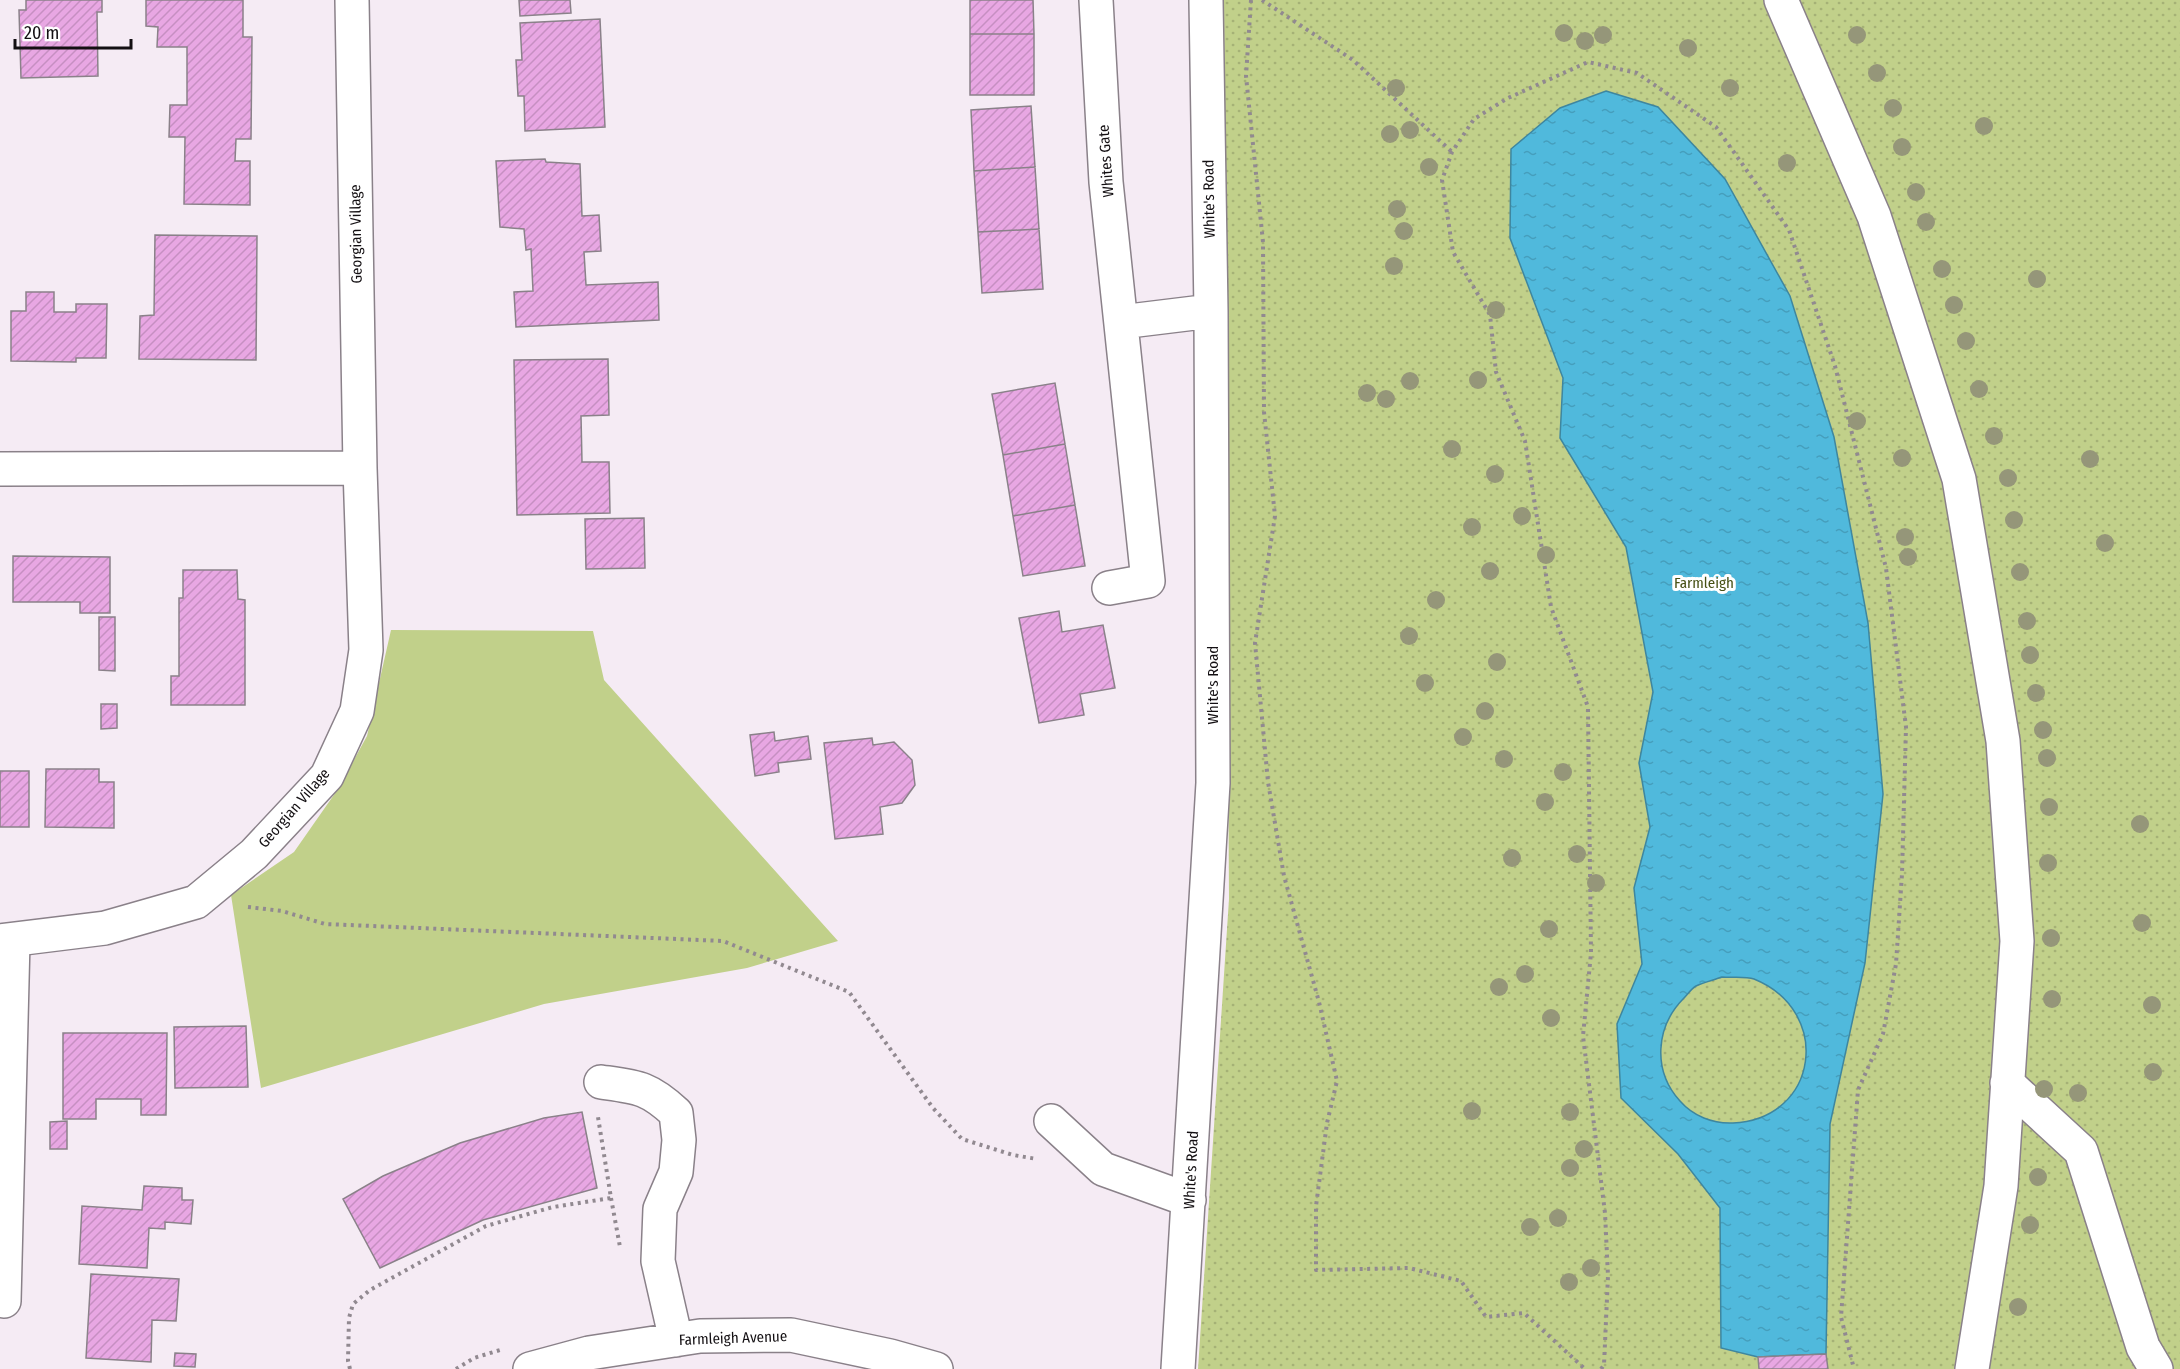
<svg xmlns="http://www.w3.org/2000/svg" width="2180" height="1369" viewBox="0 0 2180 1369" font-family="'Fira Sans Condensed',sans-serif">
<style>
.green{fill:#c1d08a}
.park{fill:url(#park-dots)}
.water{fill:url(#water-ripples);stroke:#3e869f;stroke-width:1.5;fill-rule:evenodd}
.building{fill:url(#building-hatch);stroke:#8a8189;stroke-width:1.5}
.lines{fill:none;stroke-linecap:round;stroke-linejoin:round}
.minor-casing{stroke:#8a8189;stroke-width:36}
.path{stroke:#918990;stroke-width:4;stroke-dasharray:3 4.5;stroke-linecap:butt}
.minor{stroke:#fff;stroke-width:33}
.tree{fill:#959679}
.labels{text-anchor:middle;stroke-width:6;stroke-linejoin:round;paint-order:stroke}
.street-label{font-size:15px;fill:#130f12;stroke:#fff}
.park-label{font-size:15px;fill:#475115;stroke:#fff}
</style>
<defs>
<pattern id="park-dots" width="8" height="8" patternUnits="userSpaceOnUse" patternTransform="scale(1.5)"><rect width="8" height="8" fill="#c1d08a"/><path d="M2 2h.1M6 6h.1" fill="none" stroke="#a5b176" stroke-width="1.8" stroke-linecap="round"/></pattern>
<pattern id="water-ripples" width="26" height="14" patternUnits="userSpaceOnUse" patternTransform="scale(1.5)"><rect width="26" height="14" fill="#50b9dc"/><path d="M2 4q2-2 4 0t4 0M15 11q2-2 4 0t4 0" fill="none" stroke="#459ebc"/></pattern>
<pattern id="building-hatch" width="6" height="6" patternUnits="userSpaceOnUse" patternTransform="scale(1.5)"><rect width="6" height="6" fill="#e8a7e3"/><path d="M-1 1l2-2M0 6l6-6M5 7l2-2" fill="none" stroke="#c68fc2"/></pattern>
</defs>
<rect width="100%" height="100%" fill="#f5ebf4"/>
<path class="green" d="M391,630L593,631L604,680L838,941L747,968L544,1004L261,1088L231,895L294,852L338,789L367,736Z"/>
<path class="park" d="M1224,0H2180V1369H1198L1229,899Z"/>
<path class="water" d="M1606,91L1658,107L1725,179L1790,296L1834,437L1868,623L1883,794L1865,963L1830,1124L1826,1354L1758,1357L1721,1348L1720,1208L1678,1154L1621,1098L1617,1024L1642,964L1634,888L1650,827L1639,763L1653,692L1626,547L1560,438L1563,378L1510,238L1511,149L1560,108ZM1722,977C1732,978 1745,976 1754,979C1833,1011 1819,1119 1733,1123C1713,1124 1693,1116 1680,1101C1652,1070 1656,1027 1683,999C1687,995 1691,989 1696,986C1704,982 1714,980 1722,977Z"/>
<path class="building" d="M26,0H102V12H97L98,76L21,78L19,10H26Z
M146,0H243V37H252L251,139H236L235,161H250V205L184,204L185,137H169L170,105H187V47H157L158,27L146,26Z
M519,0H570L571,13L520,16Z
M970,0H1033L1034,34H970Z
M600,19L605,127L525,131L524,96H518L516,60H522L520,23Z
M970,34H1034V95H970Z
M1031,106L1035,167L974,171L971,110Z
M545,159L546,162L580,164L582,216L599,215L601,251L584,252L586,285L658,282L659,320L516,327L514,292L533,291L531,249L526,250L524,229L500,227L496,161Z
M1035,167L1039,229L978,232L974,171Z
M1039,229L1043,289L982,293L978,232Z
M155,235L257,236L256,360L139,359L140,316L154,315Z
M26,292H54V312H76V304H107L106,358H76V362L11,361V311H26Z
M608,359L609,415L581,416L582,462H609L610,513L517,515L514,360Z
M1055,383L1065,444L1003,455L992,394Z
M1065,444L1075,505L1013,516L1003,455Z
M1075,505L1085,566L1023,576L1013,516Z
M644,518L645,568L586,569L585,519Z
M13,556L110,557V613H80V602H13Z
M183,570H237L238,599L245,600V705H171V676H179V598H183Z
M1059,611L1062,632L1103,625L1115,688L1080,694L1084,715L1039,723L1019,618Z
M99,617H115V671L99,670Z
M101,704H117V728L101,729Z
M774,732L775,741L808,736L811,759L778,763L779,772L755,776L750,735Z
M872,738L873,745L894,742L912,760L915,785L902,803L880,807L883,834L835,839L824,743Z
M46,769H99V782H114V828L45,827Z
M0,771H29V827H0Z
M246,1026L248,1087L175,1088L174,1027Z
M63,1033H167L166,1115H141V1099H96V1119H63Z
M582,1112L597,1188L483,1220L380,1268L343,1199L383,1176L460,1143L544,1118Z
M67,1121V1149H50V1122Z
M144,1186L182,1188V1200H193L191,1224L165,1222V1229L149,1228L147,1268L79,1264L82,1206L142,1210Z
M91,1274L179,1279L176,1321L152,1320L151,1362L86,1358Z
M175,1353L196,1354L195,1367L174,1366Z
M1826,1354L1828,1369H1759L1758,1357Z"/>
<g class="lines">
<defs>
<path id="minor" d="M1096,0L1106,182L1148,581L1109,588
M1781,0L1874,216L1959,479L2003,741L2017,941L2001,1186L1972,1369
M1121,322L1211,311
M0,469L360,468
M0,941L105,928L196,902L254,854L327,776L357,711L366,650L360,468L352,0
M601,1082C637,1087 648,1087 676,1113L679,1140L676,1172L660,1209L658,1261L676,1340
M2007,1083L2081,1151L2143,1347L2156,1369
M1051,1121L1103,1169L1189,1200
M4,1301L13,941
M530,1369L589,1353L700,1336L791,1335L890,1356L936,1369
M1178,1369L1213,783L1211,311L1206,0"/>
</defs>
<use href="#minor" class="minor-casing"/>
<path class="path" d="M1251,0L1246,76L1263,242L1264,412L1275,516L1255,643L1268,782L1284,876L1319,1002L1337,1081L1327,1123L1316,1206V1270L1409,1268L1461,1281L1486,1317L1524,1313L1585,1369
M1262,0L1353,60L1452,152
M248,907L282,911L325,924L723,941L849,992L933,1108L962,1139L1013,1155L1037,1159
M611,1198L620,1247
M350,1369L348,1361L349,1318L353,1304L370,1290L486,1226L553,1207L611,1198L598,1117
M456,1369L474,1358L500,1350
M1601,1369L1604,1365L1608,1276L1605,1213L1583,1036L1591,953L1588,707L1551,607L1525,441L1496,372L1490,315L1453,252L1442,180L1452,152L1474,119L1508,98L1588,62L1637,73L1716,127L1789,230L1835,366L1886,568L1906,727L1902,874L1896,964L1883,1034L1858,1090L1841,1317L1854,1369"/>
<use href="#minor" class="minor"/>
</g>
<g class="tree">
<circle cx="1564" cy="33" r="9"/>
<circle cx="1603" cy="35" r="9"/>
<circle cx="1857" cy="35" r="9"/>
<circle cx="1585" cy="41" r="9"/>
<circle cx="1688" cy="48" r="9"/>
<circle cx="1877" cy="73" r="9"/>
<circle cx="1396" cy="88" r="9"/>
<circle cx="1730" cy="88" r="9"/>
<circle cx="1893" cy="108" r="9"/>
<circle cx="1984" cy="126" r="9"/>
<circle cx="1410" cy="130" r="9"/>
<circle cx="1390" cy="134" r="9"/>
<circle cx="1902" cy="147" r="9"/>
<circle cx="1787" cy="163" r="9"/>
<circle cx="1429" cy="167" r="9"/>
<circle cx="1916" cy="192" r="9"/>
<circle cx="1397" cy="209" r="9"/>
<circle cx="1926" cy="222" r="9"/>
<circle cx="1404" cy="231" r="9"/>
<circle cx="1394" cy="266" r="9"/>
<circle cx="1942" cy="269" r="9"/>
<circle cx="2037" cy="279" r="9"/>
<circle cx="1954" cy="305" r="9"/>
<circle cx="1496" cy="310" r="9"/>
<circle cx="1966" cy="341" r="9"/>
<circle cx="1478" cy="380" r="9"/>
<circle cx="1410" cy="381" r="9"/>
<circle cx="1979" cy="389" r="9"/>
<circle cx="1367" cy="393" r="9"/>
<circle cx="1386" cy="399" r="9"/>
<circle cx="1857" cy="421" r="9"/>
<circle cx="1994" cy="436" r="9"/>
<circle cx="1452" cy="449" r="9"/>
<circle cx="1902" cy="458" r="9"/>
<circle cx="2090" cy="459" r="9"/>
<circle cx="1495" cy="474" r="9"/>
<circle cx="2008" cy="478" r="9"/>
<circle cx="1522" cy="516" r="9"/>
<circle cx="2014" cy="520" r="9"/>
<circle cx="1472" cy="527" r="9"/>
<circle cx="1905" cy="537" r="9"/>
<circle cx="2105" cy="543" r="9"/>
<circle cx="1546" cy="555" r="9"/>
<circle cx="1908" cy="557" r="9"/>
<circle cx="1490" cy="571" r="9"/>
<circle cx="2020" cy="572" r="9"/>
<circle cx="1436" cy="600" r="9"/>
<circle cx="2027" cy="621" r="9"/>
<circle cx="1409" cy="636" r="9"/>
<circle cx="2030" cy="655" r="9"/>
<circle cx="1497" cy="662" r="9"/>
<circle cx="1425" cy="683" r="9"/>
<circle cx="2036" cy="693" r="9"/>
<circle cx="1485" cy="711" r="9"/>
<circle cx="2043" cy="730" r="9"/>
<circle cx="1463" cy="737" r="9"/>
<circle cx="2047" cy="758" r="9"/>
<circle cx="1504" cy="759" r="9"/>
<circle cx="1563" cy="772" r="9"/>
<circle cx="1545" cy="802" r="9"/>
<circle cx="2049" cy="807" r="9"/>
<circle cx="2140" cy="824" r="9"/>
<circle cx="1577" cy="854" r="9"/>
<circle cx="1512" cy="858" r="9"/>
<circle cx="2048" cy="863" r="9"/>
<circle cx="1596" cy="883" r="9"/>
<circle cx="2142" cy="923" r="9"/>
<circle cx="1549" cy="929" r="9"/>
<circle cx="2051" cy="938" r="9"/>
<circle cx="1525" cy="974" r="9"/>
<circle cx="1499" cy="987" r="9"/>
<circle cx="2052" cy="999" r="9"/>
<circle cx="2152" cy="1005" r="9"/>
<circle cx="1551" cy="1018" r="9"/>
<circle cx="2153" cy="1072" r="9"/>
<circle cx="2044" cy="1089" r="9"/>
<circle cx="2078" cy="1093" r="9"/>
<circle cx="1472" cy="1111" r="9"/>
<circle cx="1570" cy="1112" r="9"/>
<circle cx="1584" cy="1149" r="9"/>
<circle cx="1570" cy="1168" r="9"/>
<circle cx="2038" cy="1177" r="9"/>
<circle cx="1558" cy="1218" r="9"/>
<circle cx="2030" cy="1225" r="9"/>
<circle cx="1530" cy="1227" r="9"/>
<circle cx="1591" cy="1268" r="9"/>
<circle cx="1569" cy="1282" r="9"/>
<circle cx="2018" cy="1307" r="9"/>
</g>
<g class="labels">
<g class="street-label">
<text transform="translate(1106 161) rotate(-94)" y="5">Whites Gate</text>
<text transform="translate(1209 199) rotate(-91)" y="5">White's Road</text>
<text transform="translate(356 234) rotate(-91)" y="5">Georgian Village</text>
<text transform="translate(1213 685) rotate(-90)" y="5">White's Road</text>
<text transform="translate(294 808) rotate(-49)" y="5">Georgian Village</text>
<text transform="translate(1191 1170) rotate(-87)" y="5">White's Road</text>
<text transform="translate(733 1338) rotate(-2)" y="5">Farmleigh Avenue</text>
</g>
<g class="park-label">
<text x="1704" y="588">Farmleigh</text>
</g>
</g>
<path d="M15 39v9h116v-9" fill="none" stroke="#130f12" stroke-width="3"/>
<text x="24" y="39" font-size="18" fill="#130f12" stroke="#ffffff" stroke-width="4.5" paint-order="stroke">20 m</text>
</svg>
